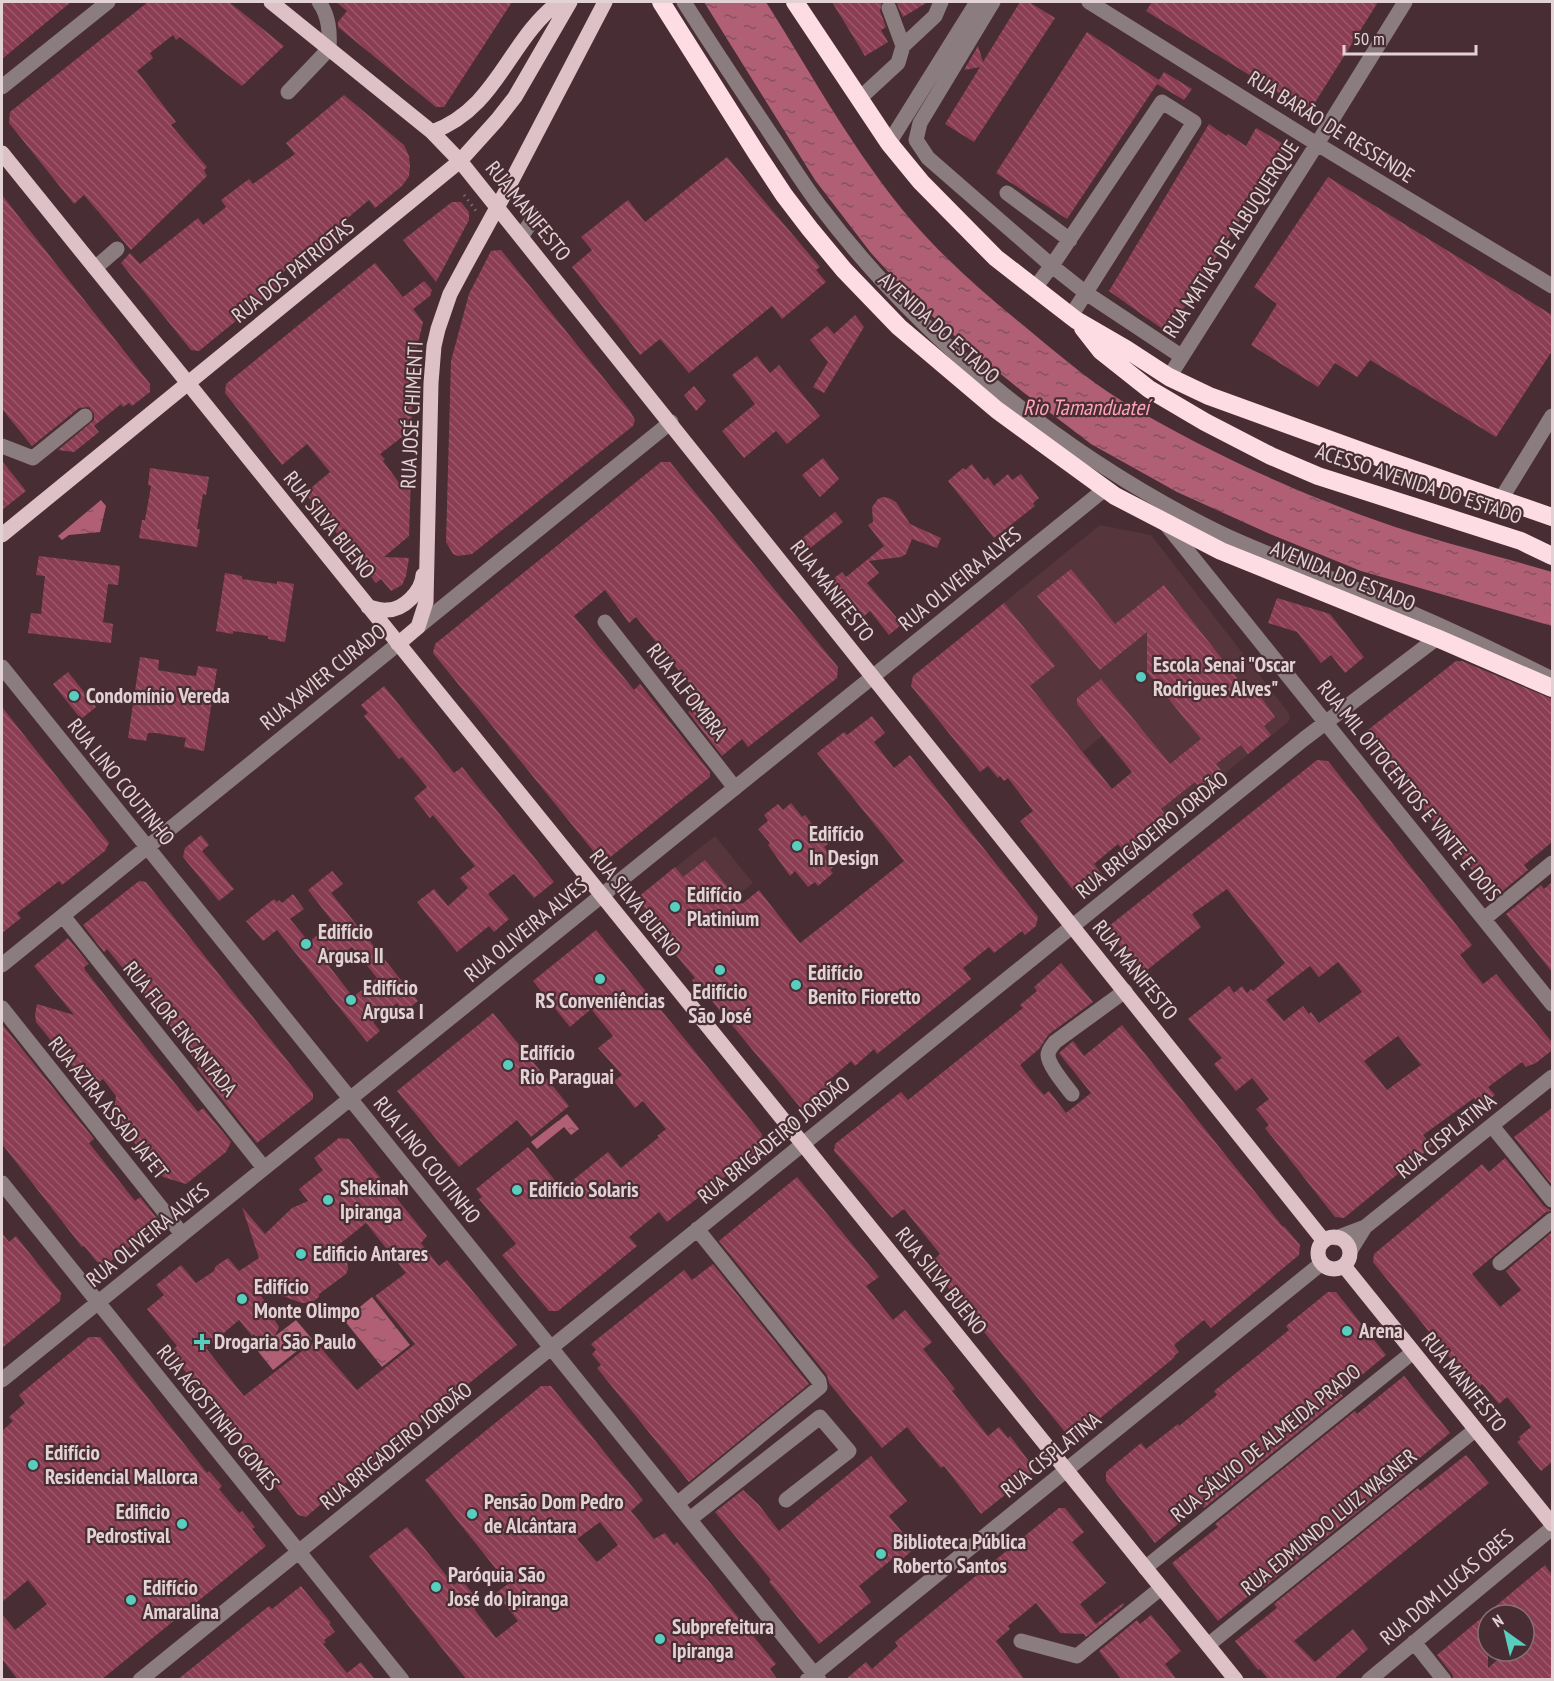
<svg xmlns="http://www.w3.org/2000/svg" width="1554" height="1681" viewBox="0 0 1554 1681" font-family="'PT Sans Narrow',sans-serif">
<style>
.built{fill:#56353d}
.water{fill:url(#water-ripples)}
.building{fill:url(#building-back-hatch);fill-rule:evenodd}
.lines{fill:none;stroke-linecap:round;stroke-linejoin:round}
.path{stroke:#80696e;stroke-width:3;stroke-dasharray:1.5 4.5;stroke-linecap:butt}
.minor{stroke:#8a7c7f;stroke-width:15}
.major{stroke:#dec1c7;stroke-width:15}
.highway{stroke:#fedce3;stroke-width:18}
.poi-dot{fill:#58cebf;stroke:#482e34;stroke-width:2}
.labels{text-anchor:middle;stroke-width:4.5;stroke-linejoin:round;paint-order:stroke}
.street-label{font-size:21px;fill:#e3d2d5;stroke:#482e34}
.poi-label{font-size:21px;font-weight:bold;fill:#e3d2d5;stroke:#482e34;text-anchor:start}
.water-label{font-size:22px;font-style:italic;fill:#fda2b8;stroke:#482e34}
</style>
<defs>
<pattern id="water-ripples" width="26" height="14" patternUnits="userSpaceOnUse" patternTransform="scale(1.5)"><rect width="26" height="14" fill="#b15f75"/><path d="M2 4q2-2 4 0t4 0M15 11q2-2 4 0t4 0" fill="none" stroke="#855260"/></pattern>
<pattern id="building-back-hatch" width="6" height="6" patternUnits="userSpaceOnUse" patternTransform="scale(1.5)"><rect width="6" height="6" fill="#8b3d53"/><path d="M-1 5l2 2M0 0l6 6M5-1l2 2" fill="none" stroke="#9b586b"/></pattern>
</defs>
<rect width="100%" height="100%" fill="#482e34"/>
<path class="built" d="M1100,525L1151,535L1288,712L1290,718L1288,722L1169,819L1102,736L1083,752L979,623Z
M715,836L753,883L671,949L635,903L637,898Z"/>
<path class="water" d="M704,2H766C812,75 855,154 911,220C943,257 980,290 1018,321C1050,347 1086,379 1122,401C1200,448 1292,491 1378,521C1434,541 1495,555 1552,572V626L1361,571L1270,534L1177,492L1091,444L1023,392L959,340L913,299L871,253L815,180Z
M101,500L106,506L100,532L69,535L62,540L58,536Z
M567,1114L579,1129L571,1135L564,1127L537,1149L531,1142Z
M372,1297L410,1345L382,1367L344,1320Z
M296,1320L312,1339L273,1370L257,1350Z"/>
<path class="building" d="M2,2H71L2,59Z
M148,2H229L284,46L242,86L180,37L176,40L173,35L150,53L153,58L137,71L176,122L171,125L207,167L204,170L207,176L131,250L84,195L74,204L9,123L10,112Z
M336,2H512L444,107H436L338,27V22L347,11Z
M832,2H882L880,11L886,27L881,30L888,42L865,56Z
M896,2H928L903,17Z
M1020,2H1029L1055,18L974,142L945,124L980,67L964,70L978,46L983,62Z
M1152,2H1378L1309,112L1146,11Z
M1087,32L1159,80L1164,72L1192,89L1184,100L1157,84L1067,219L996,173Z
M344,95L404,145L409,156L410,166L409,176L402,186L375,208L369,200L343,222L349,229L312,259L307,252L281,274L286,280L199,351L191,350L121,263L130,253L140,264L198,218L203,225L226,207L221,200L249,179L253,184L295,154L286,143Z
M1209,124L1226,136L1228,134L1246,146L1256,128L1287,146L1168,333L1109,291Z
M727,157L820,267L816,270L826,282L782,319L772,306L689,373L660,339L640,355L572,267L592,250L581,237L628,200L645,222Z
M1328,177L1552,315V351L1496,437L1370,360L1357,377L1335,363L1318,387L1251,345L1277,304L1254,287Z
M2,195L150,384V392L132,406L129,403L123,407L121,404L94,426L99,432L74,452L58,450L94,420V414L89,407L79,408L32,446L2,409Z
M452,202H461L469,212V220L436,282L403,240Z
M501,250L630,411L635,420L633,426L472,554L458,556L453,554L446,542L451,361L469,294L491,251Z
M375,263L403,297L424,281L432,290L430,296L413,309L423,322L415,356L411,430L380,454L385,459L383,461L400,484L411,476L409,536L384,557L409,558L406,576L402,585L391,591L381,579L376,583L305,493L330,472L307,444L282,465L225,393L226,384Z
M855,315L864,327L824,393L813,387L828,362L810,340L827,326L834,334Z
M757,356L770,373L779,365L820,416L787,444L776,431L744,458L722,431L755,404L732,375Z
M694,386L706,401L696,411L684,395Z
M823,458L839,479L820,497L802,475Z
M2,461L26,491L2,510Z
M661,462H670L838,667L837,678L748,747L742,739L722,756L688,712L696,706L687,694L689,692L688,690L692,687L636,617L629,623L605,590L574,616L634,690L640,684L710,772V777L603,863L433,653L435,644Z
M972,464L984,480L988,477L994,486L1008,474L1012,480L1021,474L1039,498L1033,503L1035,506L994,538L948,481L963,468L965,470Z
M150,468L209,477L206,495L203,494L197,529H200L197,547L139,538L142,520H145L151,486L148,485Z
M883,497L889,498L896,502L910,524L941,538L937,548L912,539L906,554L901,557L869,561L879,573L867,583L902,624L889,635L870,611L862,618L841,593L839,595L829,582L842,572L846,577L884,546L868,525L873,522L872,507L878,499Z
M835,512L843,522L804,553L796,543Z
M39,556L120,566L118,585L108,584L103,622L113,624L111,643L28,633L31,613L41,614L45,576L36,575Z
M1071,569L1115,624L1164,585L1252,697L1257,692L1275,717L1264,726L1271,735L1248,754L1241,745L1216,764L1221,770L1199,788L1195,782L1161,809L1169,819L1126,854L1118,844L1094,864L1102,874L1081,890H1073L1020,821L1033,811L1008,778L1004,781L1000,776L998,778L988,766L980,772L911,686L913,676L1004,603L1055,666L1030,686L1112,789L1132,772L1077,704V698L1101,679L1170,764L1201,739L1147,672V632L1100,670L1037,596Z
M225,573L242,576V579L277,584V581L294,584L285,642L268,639V636L233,631V634L216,631Z
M1277,598L1330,614L1364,657L1345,673L1331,655L1321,663L1297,632L1268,623Z
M140,657L159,660L158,670L186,675L196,676L198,666L217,669L204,751L184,747L186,738L156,733H148L146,741L128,738Z
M1456,661H1462L1552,699V842L1524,865L1528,870L1494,898L1364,733Z
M68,672L96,707L81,719L53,684Z
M384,686L454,773L462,767L554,882L534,898L514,874L488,894L509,919L494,932L489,926L457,952L417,902L434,889L448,906L468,888L460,878L475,866L433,815L430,818L414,798L427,787L402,757L399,759L364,716L368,713L361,705Z
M2,707L109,843L105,851L62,885L59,881L17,913L21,918L2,933Z
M872,716L885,733L874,742L894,768L910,755L1038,917L1036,926L1025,935L1022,931L994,953L989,947L963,968L971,979L877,1054L874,1049L855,1066L851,1061L827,1082L833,1089L804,1112L707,995L705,997L692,980L695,978L671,949L676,945L637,898L675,867L683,877L705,860L742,904L759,890L800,943L836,915L904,861L817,753L844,732L847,735Z
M1317,760L1328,761L1472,945L1460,955L1483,984L1496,974L1551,1041V1051L1536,1063L1526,1067L1522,1062L1488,1087L1495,1095L1481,1106L1474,1098L1423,1135L1432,1146L1344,1218L1335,1217L1265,1128L1269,1125L1256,1109L1269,1099L1252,1078L1236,1091L1214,1064L1222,1058L1188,1019L1229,986L1234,993L1242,986L1247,993L1251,989L1253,991L1285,963L1227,889L1192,914L1201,927L1142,974L1111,935L1109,929V926ZM1338,962L1362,992L1319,1023L1311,1012L1309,1014L1303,1006L1284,1021L1266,1000L1310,966L1319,977ZM1398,1036L1421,1065L1387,1090L1364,1061Z
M791,803L802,817L805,815L828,844L824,847L837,864L830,870L833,873L818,886L815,882L808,887L795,871L790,876L768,845L770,843L758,829L768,821L764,815L778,804L783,810Z
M201,835L209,845L202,851L234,889L219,901L183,857L185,848Z
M332,871L343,884L331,893L418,1001L404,1012L397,1003L373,1022L380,1031L367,1042L277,930L263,941L246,921L274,899L277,902L279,900L282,903L293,894L304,909L290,919L309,942L333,922L308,890ZM352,947L377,978L353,997L329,966Z
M139,881L146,882L313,1093V1099L257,1143L197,1068L199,1066L165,1019L107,949L104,952L83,925Z
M1552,882V972L1506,914L1541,885L1544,889Z
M596,930L762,1134L763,1147L667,1222L659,1212L629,1237L637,1246L558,1311H549L502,1255L516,1244L479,1199L482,1197L476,1189L528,1147L562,1189L608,1152L621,1168L659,1137L657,1136L666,1129L643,1101L635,1108L614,1081L622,1075L598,1048L613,1036L591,1009L570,1027L533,981Z
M68,938L89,964L84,967L85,970L140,1040L198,1112L203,1108L231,1142L226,1152L186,1184L163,1177L115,1119L114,1110L116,1096L103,1079L96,1084L84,1081L36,1022L35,1014L37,1004L74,1015L34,966Z
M1061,963L1093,1002L1049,1034L1039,1049L1020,1065L1036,1086L1044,1095L1049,1091L1066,1113L1091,1093L1059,1053L1073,1041L1084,1056L1122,1025L1283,1227L1284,1226L1300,1245L1299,1255L1211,1328L1204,1320L1174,1345L1179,1352L1174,1356L1175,1357L1077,1437H1069L929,1264L940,1254L904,1209L892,1218L834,1151L835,1144L901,1092L908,1100L1023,1008L1020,1005L1037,991L1034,987Z
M493,1013L569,1106L531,1137L517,1120L459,1167L397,1091Z
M2,1024L94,1139L89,1143L135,1201L140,1197L161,1223L107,1264L97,1262L84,1246L82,1247L2,1144Z
M1552,1108V1185L1514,1137Z
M339,1138L349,1139L427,1236L421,1243L439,1266L447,1260L517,1345L362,1469L306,1517L298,1515L170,1352L177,1346L147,1309L164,1295L156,1285L181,1265L196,1283L214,1271L216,1266L228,1258L239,1271L259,1258L242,1207L265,1234L292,1208L308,1201L299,1189L323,1170L314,1158ZM366,1223L406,1273L375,1296L415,1344L357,1390L315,1341L244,1396L206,1348L239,1320L252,1336L254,1334L258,1340L264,1335L275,1336L279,1327L274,1319L277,1317L252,1285L302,1303H311L319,1297V1294L346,1274L348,1269L347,1261L336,1247Z
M1505,1158L1544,1206L1552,1211L1546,1212L1472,1274L1500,1307L1521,1290L1506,1271L1552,1232V1462L1541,1471L1517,1442L1521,1439L1519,1437L1531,1427L1524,1417L1507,1397L1499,1404L1482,1384L1476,1390L1373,1262L1374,1254L1482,1164L1489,1172Z
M797,1177L879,1277L866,1286L893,1320L905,1310L932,1342L923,1349L955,1389L952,1391L988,1436L999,1427L1008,1438L1010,1436L1031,1464V1474L981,1514L944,1466L941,1468L907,1427L882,1448L829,1383L827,1375L719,1241Z
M2,1233L9,1242L16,1236L61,1293L60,1301L2,1348Z
M713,1264L809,1384L689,1482L597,1368L601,1365L592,1354L596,1350L591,1344L684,1270L692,1280Z
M1328,1292H1336L1386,1355L1340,1393L1343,1396L1204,1508L1201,1505L1155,1543L1106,1481V1472L1141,1443L1146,1449L1178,1424L1179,1426L1217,1395L1214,1391L1289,1330L1286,1326Z
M89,1337H100L207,1473L209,1471L222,1486L219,1489L239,1513L242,1511L255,1527L252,1529L266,1546L101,1680H18L2,1659V1614L15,1630L47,1604L28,1580L2,1602V1431L13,1421L9,1417L25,1403L19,1395Z
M1404,1376L1450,1433L1404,1471L1406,1473L1263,1588L1262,1585L1218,1621L1172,1563L1218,1527L1215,1524L1355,1411L1357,1414Z
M541,1386H551L643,1500L631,1511L654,1539L665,1533L674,1545L677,1542L776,1664L770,1669L778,1680H467L369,1556L407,1527L454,1585L461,1579L481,1604L474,1609L496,1638L518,1621L496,1593L508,1584L425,1480ZM600,1522L618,1545L597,1562L577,1539Z
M1466,1455L1489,1483L1294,1641L1315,1662L1353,1629L1368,1649L1333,1680H1269L1260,1669L1258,1670L1235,1641L1277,1608L1274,1604L1418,1488L1420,1491Z
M871,1456L907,1501L889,1516L915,1548L900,1561L896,1556L859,1586L871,1602L819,1644L775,1589L769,1582L771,1580L750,1554L715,1512L743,1490L759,1505L779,1531Z
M1059,1508H1065L1084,1532L1072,1542L1106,1583L1080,1604L1096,1624L1123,1603L1124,1605L1086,1637L1084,1634L1060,1633L1036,1603L1008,1626L1010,1629L996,1641L1025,1680H845L866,1662L872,1669L898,1646L895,1642Z
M1545,1565L1552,1575V1680H1454L1452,1674L1437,1655ZM1488,1615H1524V1651H1508L1488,1668Z
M301,1586L331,1623L329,1624L335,1632L324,1640L326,1642L323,1644L347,1673L361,1662L375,1680H177L269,1606L272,1609Z
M1151,1615L1181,1651L1165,1664L1177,1680H1122L1099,1651L1137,1620L1140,1624Z"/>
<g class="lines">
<path class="path" d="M464,195L477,212"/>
<path class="minor" d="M684,2C713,48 744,94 774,139C789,161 803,184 819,205C921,340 1059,451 1210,528C1253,550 1301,566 1346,585C1416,614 1485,645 1552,679
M993,2L920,123L916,140L928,158L1052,266L1086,293L1181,356
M1089,2L1317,144L1552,286
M903,46L935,16L941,2
M2,87L108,2
M288,92L329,49C330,32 329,16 319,2
M859,99L898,63L903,46L889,8
M889,143L977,2
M1007,193L1070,240
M521,237L535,216
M95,268L117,249
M1035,288L1055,261L1162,102L1194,122L1071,316
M1169,377L1317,144L1405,2
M2,446L33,458L85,416
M1501,499L1552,416
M1165,523L1552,1004
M605,622L735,788
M418,627L671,422
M2,667L819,1680
M63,916L264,1168
M1484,919L1552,863
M2,965L398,644
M2,1008L182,1234
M1072,1094C1066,1086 1048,1065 1048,1055C1048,1050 1052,1046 1055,1042L1125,991
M1492,1126L1552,1200
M2,1183L402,1680
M1336,1238L1365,1227L1552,1077
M1350,1251L1365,1227
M1500,1263L1552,1220
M2,1380L1105,489
M678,1503L820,1387L819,1381L697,1229
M690,1519L820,1417L849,1451L786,1500
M1145,1568L1413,1352
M1021,1641L1077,1656L1161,1588
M1414,1642L1444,1680
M1208,1645L1475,1430
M140,1680L1304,739L1437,638
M807,1680L1322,1263
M1369,1680L1552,1528"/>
<path class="major" d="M271,2L432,132L460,161L1324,1241
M432,132C498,108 508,40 559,2
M2,153L1236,1680
M2,535L460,161L497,120L515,97L570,2
M368,607C374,608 381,611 387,610C404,610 422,591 423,575
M398,644L418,627L426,602L431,383L434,346L438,329L450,294L465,266L511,182L605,2
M1318 1253a16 16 0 1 1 32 0a16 16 0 1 1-32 0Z
M1344,1266L1552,1524"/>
<path class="highway" d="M661,2L757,154L784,195L810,229L844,270L899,327L997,410L1115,496L1221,551L1437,638L1552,688
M795,2L889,143L921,182L996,258L1076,320L1126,349L1169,377L1209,396L1372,455L1552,517
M1083,328L1101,351L1149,389L1205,422L1271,456L1318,476L1521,541L1552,556"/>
</g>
<g class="poi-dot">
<circle cx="1141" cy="677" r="6"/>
<circle cx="74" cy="696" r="6"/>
<circle cx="797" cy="846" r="6"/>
<circle cx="675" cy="907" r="6"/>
<circle cx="306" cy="944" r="6"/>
<circle cx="720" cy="970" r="6"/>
<circle cx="600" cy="979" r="6"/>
<circle cx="796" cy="985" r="6"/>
<circle cx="351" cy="1000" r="6"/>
<circle cx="508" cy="1065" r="6"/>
<circle cx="517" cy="1190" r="6"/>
<circle cx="328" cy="1200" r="6"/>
<circle cx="301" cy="1254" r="6"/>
<circle cx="242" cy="1299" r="6"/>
<circle cx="1347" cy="1331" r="6"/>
<path d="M199 1333h6v6h6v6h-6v6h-6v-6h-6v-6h6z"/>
<circle cx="33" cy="1465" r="6"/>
<circle cx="472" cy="1514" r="6"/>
<circle cx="182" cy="1524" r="6"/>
<circle cx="881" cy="1554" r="6"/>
<circle cx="436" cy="1587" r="6"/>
<circle cx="131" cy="1600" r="6"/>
<circle cx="660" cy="1639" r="6"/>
</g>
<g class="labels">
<g class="street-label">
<text transform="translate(1331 127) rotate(32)" y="7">RUA BARÃO DE RESSENDE</text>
<text transform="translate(528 211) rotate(51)" y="7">RUA MANIFESTO</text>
<text transform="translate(1231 239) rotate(-57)" y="7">RUA MATIAS DE ALBUQUERQUE</text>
<text transform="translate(293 271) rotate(-39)" y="7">RUA DOS PATRIOTAS</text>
<text transform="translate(939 328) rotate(42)" y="7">AVENIDA DO ESTADO</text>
<text transform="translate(412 415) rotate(-87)" y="7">RUA JOSÉ CHIMENTI</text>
<text transform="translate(1419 484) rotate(18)" y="7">ACESSO AVENIDA DO ESTADO</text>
<text transform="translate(329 525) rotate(51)" y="7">RUA SILVA BUENO</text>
<text transform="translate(1343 576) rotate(22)" y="7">AVENIDA DO ESTADO</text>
<text transform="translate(960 579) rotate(-39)" y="7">RUA OLIVEIRA ALVES</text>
<text transform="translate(832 591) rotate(52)" y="7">RUA MANIFESTO</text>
<text transform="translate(323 677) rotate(-39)" y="7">RUA XAVIER CURADO</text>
<text transform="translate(687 692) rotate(52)" y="7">RUA ALFOMBRA</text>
<text transform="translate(121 782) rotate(51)" y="7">RUA LINO COUTINHO</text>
<text transform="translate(1409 791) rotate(51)" y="7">RUA MIL OITOCENTOS E VINTE E DOIS</text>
<text transform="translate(1152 835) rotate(-39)" y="7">RUA BRIGADEIRO JORDÃO</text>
<text transform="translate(635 903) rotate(51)" y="7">RUA SILVA BUENO</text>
<text transform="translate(526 930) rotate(-39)" y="7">RUA OLIVEIRA ALVES</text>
<text transform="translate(1135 970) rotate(51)" y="7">RUA MANIFESTO</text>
<text transform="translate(180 1029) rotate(51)" y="7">RUA FLOR ENCANTADA</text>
<text transform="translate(108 1108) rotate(51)" y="7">RUA AZIRA ASSAD JAFET</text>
<text transform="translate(1446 1136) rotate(-39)" y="7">RUA CISPLATINA</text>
<text transform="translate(774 1140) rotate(-39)" y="7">RUA BRIGADEIRO JORDÃO</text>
<text transform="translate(427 1160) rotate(51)" y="7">RUA LINO COUTINHO</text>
<text transform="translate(148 1235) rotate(-39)" y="7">RUA OLIVEIRA ALVES</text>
<text transform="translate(941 1281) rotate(51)" y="7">RUA SILVA BUENO</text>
<text transform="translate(1464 1382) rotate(51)" y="7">RUA MANIFESTO</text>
<text transform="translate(218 1418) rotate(51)" y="7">RUA AGOSTINHO GOMES</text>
<text transform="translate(1266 1443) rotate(-39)" y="7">RUA SÁLVIO DE ALMEIDA PRADO</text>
<text transform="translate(396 1446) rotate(-39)" y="7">RUA BRIGADEIRO JORDÃO</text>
<text transform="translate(1051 1455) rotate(-39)" y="7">RUA CISPLATINA</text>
<text transform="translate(1329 1522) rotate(-39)" y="7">RUA EDMUNDO LUIZ WAGNER</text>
<text transform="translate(1447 1587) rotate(-40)" y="7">RUA DOM LUCAS OBES</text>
</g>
<g class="poi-label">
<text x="1153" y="672">Escola Senai "Oscar<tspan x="1153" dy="24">Rodrigues Alves"</tspan></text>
<text x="86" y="703">Condomínio Vereda</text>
<text x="809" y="841">Edifício<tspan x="809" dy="24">In Design</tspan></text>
<text x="687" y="902">Edifício<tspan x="687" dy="24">Platinium</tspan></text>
<text x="318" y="939">Edifício<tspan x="318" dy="24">Argusa II</tspan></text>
<text x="808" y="980">Edifício<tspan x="808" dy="24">Benito Fioretto</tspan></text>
<text x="363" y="995">Edifício<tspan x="363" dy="24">Argusa I</tspan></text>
<text x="720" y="999" text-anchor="middle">Edifício<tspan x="720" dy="24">São José</tspan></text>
<text x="600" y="1008" text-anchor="middle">RS Conveniências</text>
<text x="520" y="1060">Edifício<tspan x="520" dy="24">Rio Paraguai</tspan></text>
<text x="340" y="1195">Shekinah<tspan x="340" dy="24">Ipiranga</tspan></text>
<text x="529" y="1197">Edifício Solaris</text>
<text x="313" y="1261">Edificio Antares</text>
<text x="254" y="1294">Edifício<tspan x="254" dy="24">Monte Olimpo</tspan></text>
<text x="1359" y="1338">Arena</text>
<text x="214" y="1349">Drogaria São Paulo</text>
<text x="45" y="1460">Edifício<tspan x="45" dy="24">Residencial Mallorca</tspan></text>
<text x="484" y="1509">Pensão Dom Pedro<tspan x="484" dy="24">de Alcântara</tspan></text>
<text x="170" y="1519" text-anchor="end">Edificio<tspan x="170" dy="24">Pedrostival</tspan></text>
<text x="893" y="1549">Biblioteca Pública<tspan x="893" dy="24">Roberto Santos</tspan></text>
<text x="448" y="1582">Paróquia São<tspan x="448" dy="24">José do Ipiranga</tspan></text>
<text x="143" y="1595">Edifício<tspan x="143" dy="24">Amaralina</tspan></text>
<text x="672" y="1634">Subprefeitura<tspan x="672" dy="24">Ipiranga</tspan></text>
</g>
<g class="water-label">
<text x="1086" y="415">Rio Tamanduateí</text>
</g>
</g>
<rect width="1554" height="1681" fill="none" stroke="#e3d2d5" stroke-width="6"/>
<g transform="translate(1506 1633) rotate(326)"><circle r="28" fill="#482e34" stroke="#867074" stroke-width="1.5"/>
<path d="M0-4.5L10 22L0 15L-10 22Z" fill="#58cebf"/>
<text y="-9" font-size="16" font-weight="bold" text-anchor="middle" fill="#e3d2d5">N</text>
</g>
<path d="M1344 45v9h132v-9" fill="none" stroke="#e3d2d5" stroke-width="3"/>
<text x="1353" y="45" font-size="18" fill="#e3d2d5" stroke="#482e34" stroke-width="4.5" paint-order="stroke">50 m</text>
</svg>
